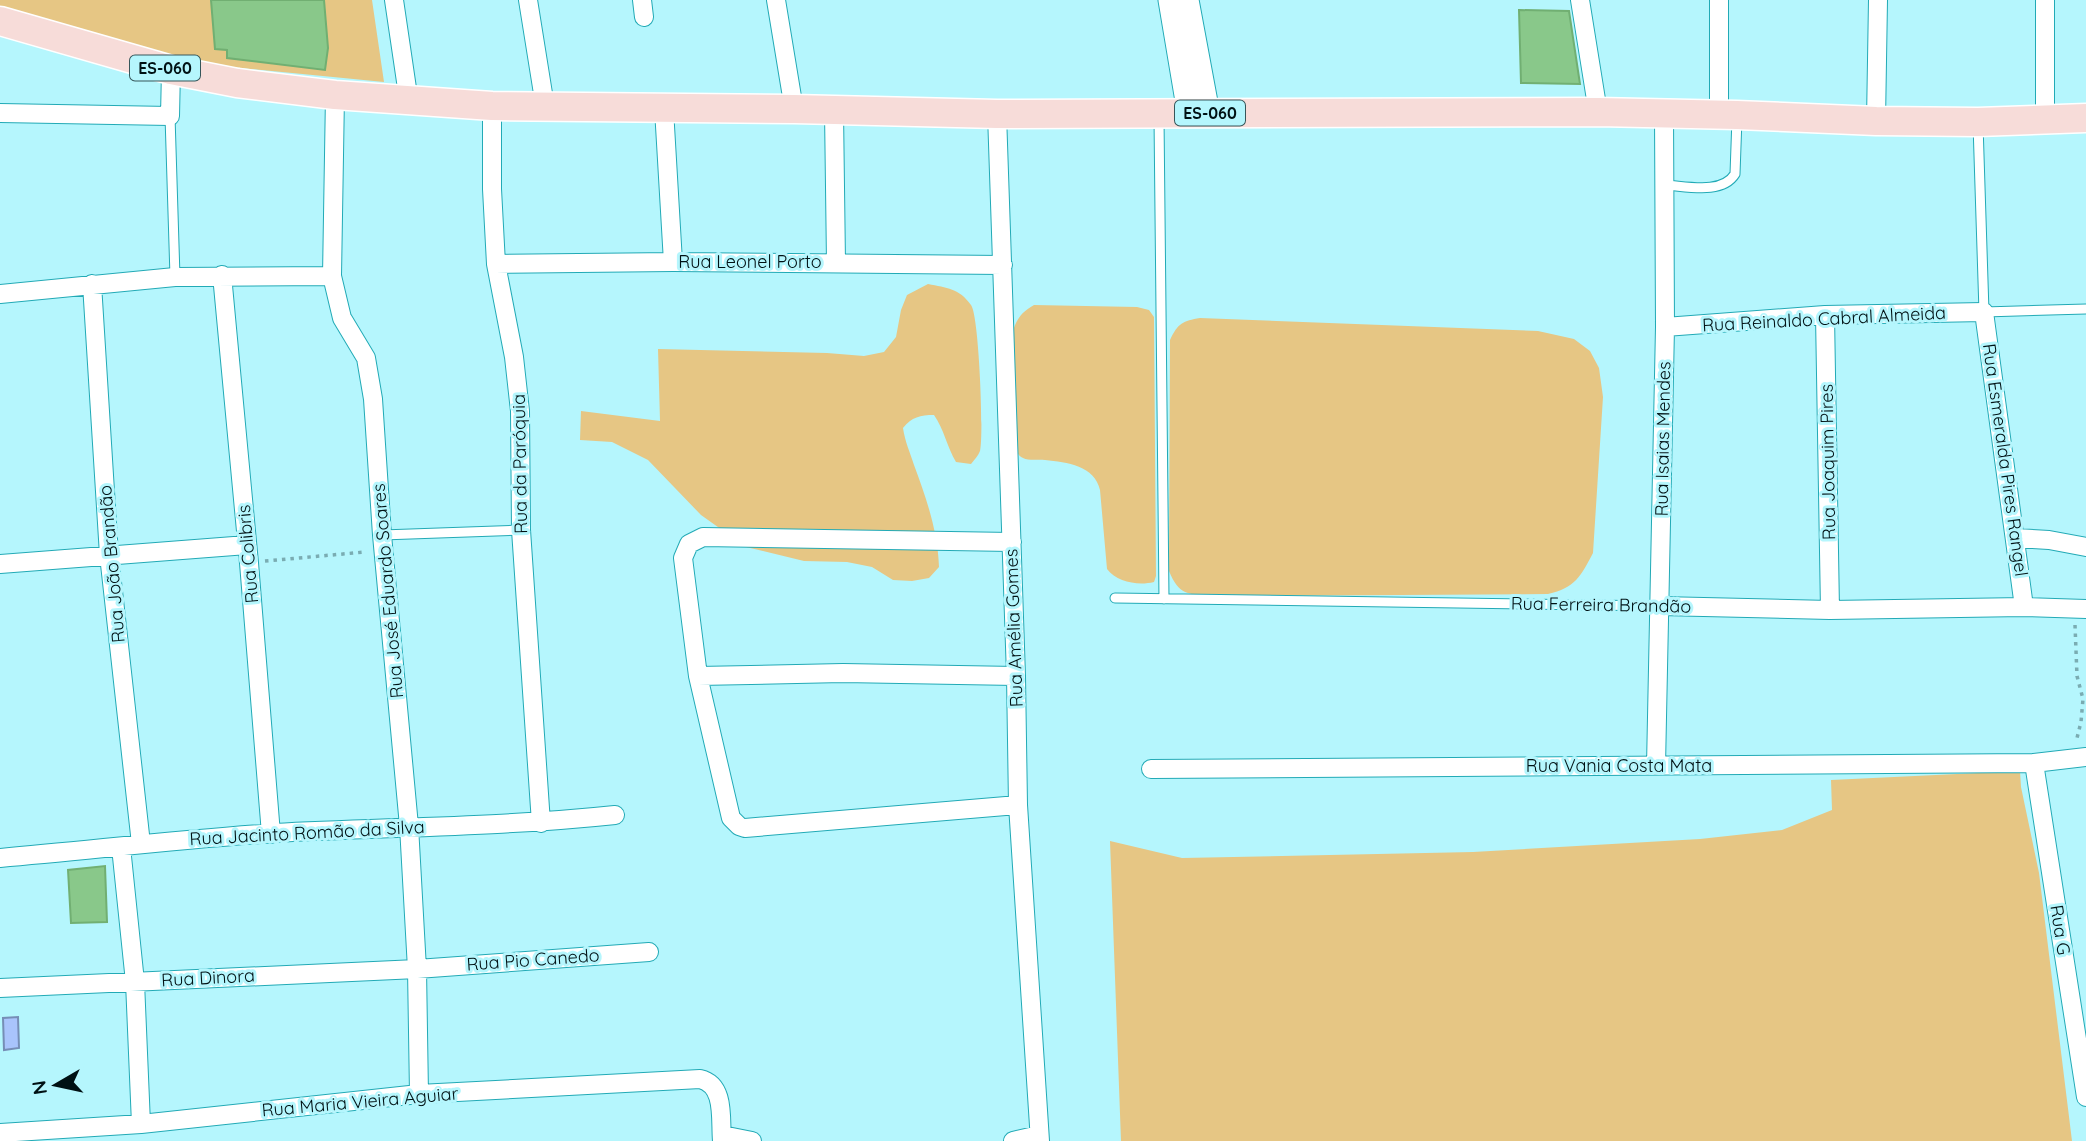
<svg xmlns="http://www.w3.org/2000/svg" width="2086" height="1141" viewBox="0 0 2086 1141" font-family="Quicksand,sans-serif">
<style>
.green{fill:#e6c684}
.water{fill:#a9c4fc;stroke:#768eb6;stroke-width:2}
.building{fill:#89c88a;stroke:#71af72;stroke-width:2}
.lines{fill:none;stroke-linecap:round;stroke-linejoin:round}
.service-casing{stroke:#22aab6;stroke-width:11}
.minor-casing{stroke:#22aab6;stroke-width:20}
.tertiary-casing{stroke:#22aab6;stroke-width:25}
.primary-casing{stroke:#fff;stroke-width:31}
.path{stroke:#7aacb2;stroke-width:3.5;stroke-dasharray:3.5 5;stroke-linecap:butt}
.service{stroke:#fff;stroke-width:9}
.minor{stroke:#fff;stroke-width:18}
.tertiary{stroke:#fff;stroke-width:23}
.primary{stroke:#f7dcd9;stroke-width:28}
.labels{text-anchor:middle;stroke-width:6;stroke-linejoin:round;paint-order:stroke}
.shield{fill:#b5f6fd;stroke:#36565a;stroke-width:2}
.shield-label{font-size:16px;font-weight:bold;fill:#001114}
.street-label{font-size:18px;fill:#001114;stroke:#b5f6fd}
</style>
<rect width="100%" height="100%" fill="#b5f6fd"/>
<path class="green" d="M0,0H372L384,82L210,65L122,48L0,11Z
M928,284C947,288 959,288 971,305C979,315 984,434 980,451C978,456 975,459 971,464L956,462C947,447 944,429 934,415C920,415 912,417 903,428C905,442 910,452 914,465C926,497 938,532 939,567L929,578L912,581L893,580L872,567L847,562L804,561L746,547L701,515L648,460L612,442L580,440L581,411L660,421L658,349L827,353L864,356L884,352L896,337L901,310L907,295Z
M1034,305L1137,307L1149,310L1154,317L1156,576L1154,582C1138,586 1117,582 1107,569L1100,490C1095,466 1067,462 1045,460C1038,459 1029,461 1023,458C1019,456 1018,454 1016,450L1013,331C1017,318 1022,312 1034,305Z
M1200,318L1538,331L1574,339L1590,351L1599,368L1603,397L1593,553C1581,576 1575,588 1548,594L1211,596C1187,594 1179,595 1169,571L1170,340C1178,323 1183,321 1200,318Z
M2020,771L2021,787L2039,873L2072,1141H1121L1110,841L1182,858L1473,852L1700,839L1782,830L1832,810L1831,780Z"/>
<path class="water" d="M18,1017L19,1048L4,1050L3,1018Z"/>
<path class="building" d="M211,0H324L328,48L325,70L227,58V50L215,49Z
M1519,10L1569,11L1580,84L1521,83Z
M105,866L107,922L71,923L68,870Z"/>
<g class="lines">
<defs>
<path id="service" d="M170,116L175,277
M1159,117L1164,599
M1978,124L1984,312L2086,309
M1665,185C1686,186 1722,195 1735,174L1737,118
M382,535L521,530
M1115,598L1660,606"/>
<path id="minor" d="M394,0L409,102
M528,0L545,106
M642,0L644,17
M776,0L794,109
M1580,0L1598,112
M1719,0V115
M335,95L332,276L342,318L366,358L373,399L382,535L409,826L417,969L419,1094
M492,106V189L496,264L514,357L520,411L521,530L541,823
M664,109L673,262
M834,111L836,263
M0,113L170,116L171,70
M997,114L1016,676L1018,805L1040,1141
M2045,119V0
M1876,121L1878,0
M496,264L673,262L1003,265
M222,275L249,563L271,834
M92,284L109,555L141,844
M0,294L175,277L332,276
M1825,315L1830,610
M1665,327L1825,315L1984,312L2024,607
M2016,538L2049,540L2086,547
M1012,542L703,537L689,544L683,558L698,676L731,818L739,826L745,828L1018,805
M0,564L247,545
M1660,606L1830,610L2024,607L2086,609
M698,676L843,673L1016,676
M2034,763L2086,1097
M1656,766L1665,327L1664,113
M1151,769L2034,763L2086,757
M121,847L135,982L141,1124
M0,858C92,850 183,839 275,833C389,827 502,827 615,815
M0,988L417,969L649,952
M0,1133L141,1124L419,1094L700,1079C726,1085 720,1120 722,1141
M722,1135L752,1141
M1013,1141L1039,1135"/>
<path id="tertiary" d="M1170,0L1189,113
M1187,0L1208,113"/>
<path id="primary" d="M0,21L171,70L237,83L335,95L492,106L794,109L997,114L1598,112L1737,115L1876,121L1978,122L2086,118"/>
</defs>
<use href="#service" class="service-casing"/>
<use href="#minor" class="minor-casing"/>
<use href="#tertiary" class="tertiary-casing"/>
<use href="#primary" class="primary-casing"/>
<path class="path" d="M265,561L365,552
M2075,625L2077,676L2083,699L2081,722L2076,742"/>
<use href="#service" class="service"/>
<use href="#minor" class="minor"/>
<use href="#tertiary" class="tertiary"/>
<use href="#primary" class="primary"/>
</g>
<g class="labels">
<g class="shield">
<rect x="130" y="55.5" width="70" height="25" rx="5"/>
<rect x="1175" y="100.5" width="70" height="25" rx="5"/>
</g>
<g class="shield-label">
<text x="165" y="74">ES-060</text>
<text x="1210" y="119">ES-060</text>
</g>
<g class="street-label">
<text x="750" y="268">Rua Leonel Porto</text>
<text transform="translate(1824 319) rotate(-3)" y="6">Rua Reinaldo Cabral Almeida</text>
<text transform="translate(1663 439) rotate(-89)" y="6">Rua Isaias Mendes</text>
<text transform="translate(2005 460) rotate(82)" y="6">Rua Esmeralda Pires Rangel</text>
<text transform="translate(1828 462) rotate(-91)" y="6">Rua Joaquim Pires</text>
<text transform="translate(520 464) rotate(-91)" y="6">Rua da Paróquia</text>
<text transform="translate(248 554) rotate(-95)" y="6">Rua Colibris</text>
<text transform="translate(112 564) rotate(-95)" y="6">Rua João Brandão</text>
<text transform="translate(388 591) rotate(-95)" y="6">Rua José Eduardo Soares</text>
<text transform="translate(1601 605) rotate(1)" y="6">Rua Ferreira Brandão</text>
<text transform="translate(1014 628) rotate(-92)" y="6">Rua Amélia Gomes</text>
<text x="1619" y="772">Rua Vania Costa Mata</text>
<text transform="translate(307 833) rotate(-3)" y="6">Rua Jacinto Romão da Silva</text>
<text transform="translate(2060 930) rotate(81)" y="6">Rua G</text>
<text transform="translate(533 960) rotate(-4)" y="6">Rua Pio Canedo</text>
<text transform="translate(208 978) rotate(-3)" y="6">Rua Dinora</text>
<text transform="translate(360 1102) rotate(-5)" y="6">Rua Maria Vieira Aguiar</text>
</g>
</g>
<g transform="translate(56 1085) rotate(261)" stroke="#b5f6fd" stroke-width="5" paint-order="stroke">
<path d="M0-5L12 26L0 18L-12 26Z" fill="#001114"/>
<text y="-10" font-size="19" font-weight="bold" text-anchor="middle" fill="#001114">N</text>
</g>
</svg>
